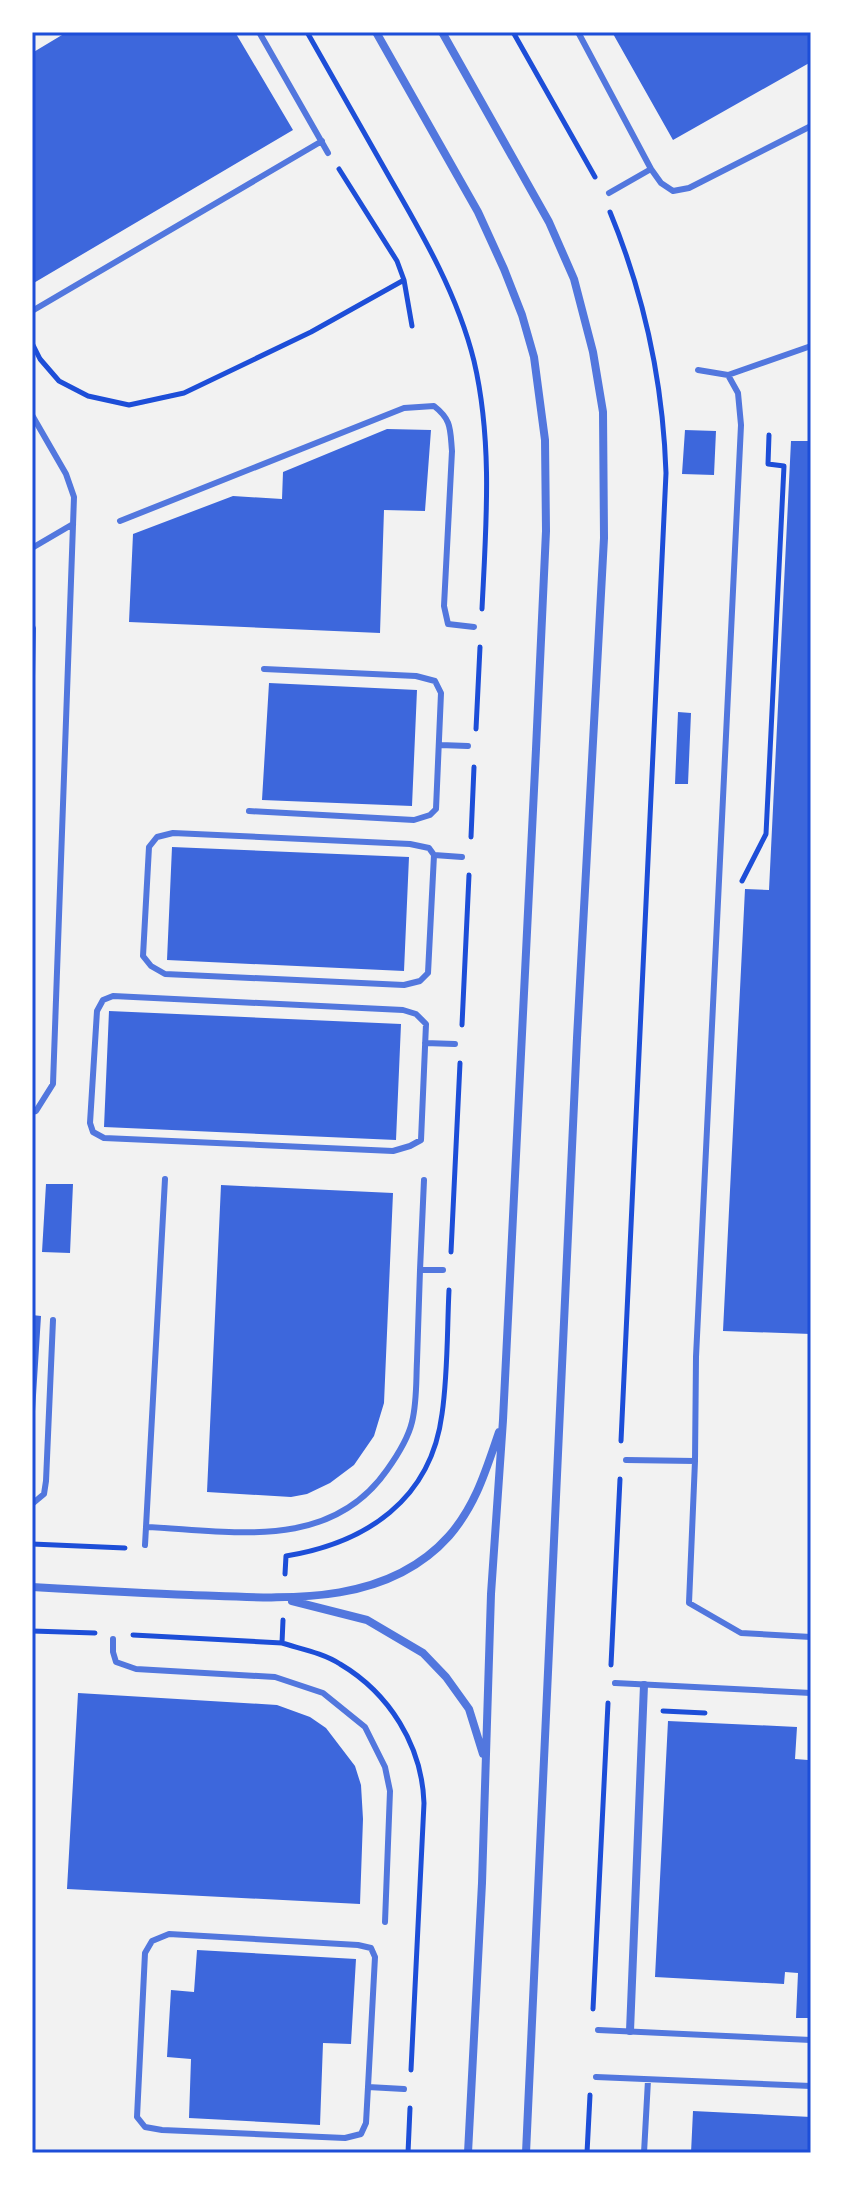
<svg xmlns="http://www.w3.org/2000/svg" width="843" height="2185" viewBox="0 0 843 2185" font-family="'Asap Condensed',sans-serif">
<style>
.building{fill:#3d67dc}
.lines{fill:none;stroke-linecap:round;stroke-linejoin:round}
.path{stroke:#1d4ed8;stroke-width:5}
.service{stroke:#5277de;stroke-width:6}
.minor{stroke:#5277de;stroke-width:8}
.neatline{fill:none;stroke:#1d4ed8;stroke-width:3}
</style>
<rect width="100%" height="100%" fill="#f2f2f2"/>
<path class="building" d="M67,32H235L293,130L32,284V53Z
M612,32H811V62L673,140Z
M387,429L431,430L425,511L384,510L380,633L129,622L133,534L233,496L282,499L283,472Z
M685,430L716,431L714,475L682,474Z
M791,441H811V1334L723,1331L745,889L769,890Z
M32,618L36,628L35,676H32Z
M269,683L417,690L412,806L262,800Z
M678,712L691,713L688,784H675Z
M172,847L409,857L404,971L167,960Z
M109,1011L401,1024L396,1140L104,1127Z
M46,1184H73L70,1253L42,1252Z
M221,1185L393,1193L384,1403L374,1436L354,1465L330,1483L307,1494L291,1497L207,1492Z
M32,1315L41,1316L34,1427H32Z
M78,1693L277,1705L310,1717L326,1728L355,1766L361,1785L363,1819L360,1904L67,1889Z
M668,1721L797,1727L795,1759L808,1760L809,1752H811V2018H796L798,1973L785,1972L784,1984L655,1977Z
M197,1950L356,1959L351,2044L323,2043L320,2125L189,2118L191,2059L167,2057L171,1990L194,1992Z
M693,2111L811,2117V2153H691Z"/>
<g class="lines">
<path class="path" d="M307,32C335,81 363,130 391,180C424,237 458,296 474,361C493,442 486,527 482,609
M513,32L595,177
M610,212C645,297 663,381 666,473L621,1441
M404,280L412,326
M32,343L40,359L59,381L88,396L129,405L184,393L311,332L404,280L397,261L339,169
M476,729L480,647
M471,837L474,767
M742,881L766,834L784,466L768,464L769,435
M462,1025L469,875
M451,1252L460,1063
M32,1544L125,1548
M285,1574L286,1556C366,1543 431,1500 442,1414C448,1373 447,1331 449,1290
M283,1620L282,1643C301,1649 323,1653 340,1664C389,1693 422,1745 424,1803L411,2070
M32,1631L95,1633
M133,1635L282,1643
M611,1665L620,1479
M663,1711L705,1713
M593,2009L608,1703
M408,2153L410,2108
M587,2153L590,2095"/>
<path class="service" d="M259,32L328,153
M578,32L651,169L609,193
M651,169L661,183L673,191L689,188L811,126
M32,311L322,141
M728,375L811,346
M32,415L66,474L74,497L53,1084L36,1111L32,1112
M120,521L404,408L434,406C452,420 450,429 452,451L444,606L448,624L474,627
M32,548L73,524
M440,745L468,746
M249,811L414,820L430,815L436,809L441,693L435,681L416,676L264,669
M434,855L429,848L410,844L173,833L157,837L149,847L143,956L151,966L165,974L404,985L420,981L428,973L434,855L462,857
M113,996L403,1010L416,1014L426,1024L421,1140L410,1146L393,1151L104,1138L93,1132L90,1123L97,1011L103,1000Z
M425,1043L455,1044
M165,1179L146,1527C232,1531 330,1552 387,1470C397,1456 408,1439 412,1422C417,1402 416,1381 417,1361C418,1331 419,1300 420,1270H443
M420,1270L424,1180
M626,1460L695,1461L689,1603L741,1633L811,1637
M695,1461L696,1357L741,425L738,393L728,375L698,370
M32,1504L44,1494L46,1481L53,1320
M145,1545L146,1527
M113,1639V1652L116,1662L136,1669L275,1677L323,1693L365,1727L385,1767L390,1791L385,1922
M615,1683L811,1693
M598,2030L811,2040
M596,2077L811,2086
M368,2087L366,2123L361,2134L345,2138L162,2130L145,2127L137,2117L145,1953L152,1941L169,1934L358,1945L371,1948L375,1957L368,2087L404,2089
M644,2153L648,2080"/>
<path class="minor" d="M376,32L478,212L504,269L522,315L534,357L545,440L546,531L536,749L503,1420L491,1594L482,1883L468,2153
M442,32L549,222L574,279L593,352L603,412L604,538L577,1038L526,2153
M32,1587C85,1590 138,1593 191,1595C279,1598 384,1609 449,1536C476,1505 486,1470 499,1432
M292,1601L367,1620L423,1653L446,1677L469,1709L483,1754
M630,2031L644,1685"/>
</g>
<rect width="843" height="2185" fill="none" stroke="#ffffff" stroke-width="68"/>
<rect x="34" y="34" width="775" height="2117" class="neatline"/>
</svg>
